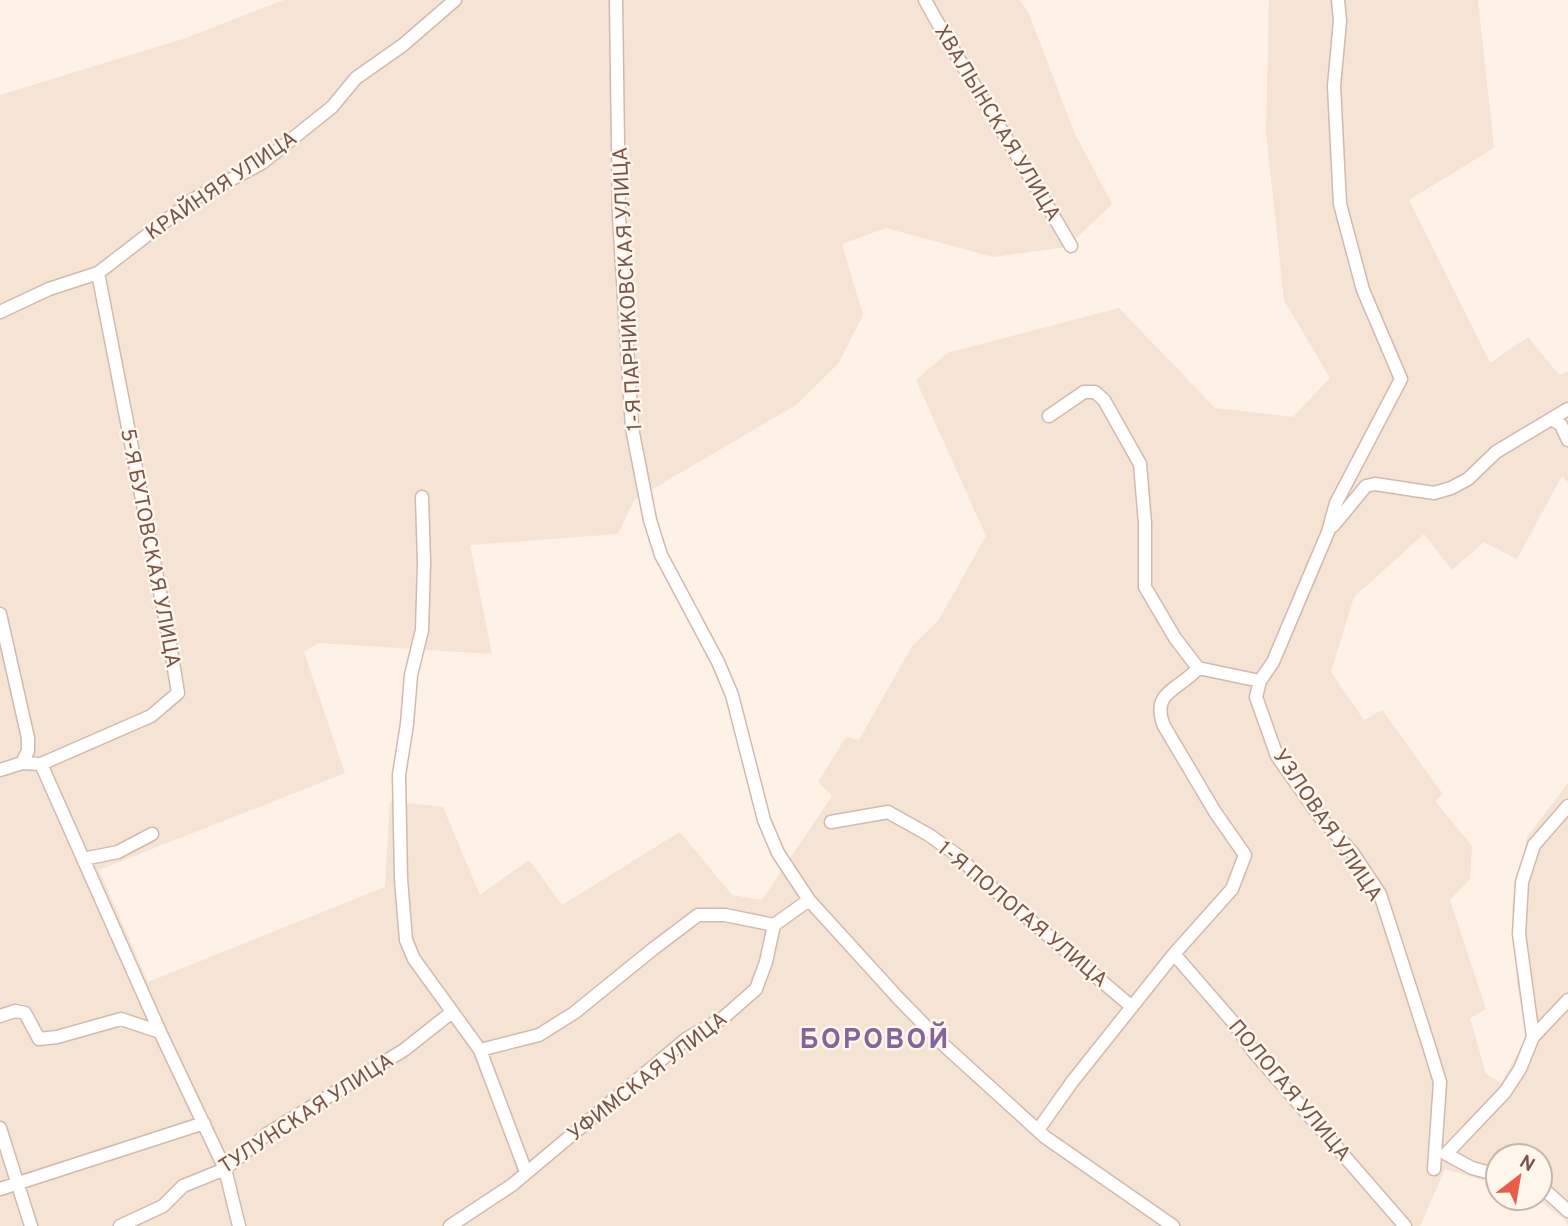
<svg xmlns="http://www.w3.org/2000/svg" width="1568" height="1226" viewBox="0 0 1568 1226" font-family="Overpass,sans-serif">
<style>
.residential{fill:#f5e3d4}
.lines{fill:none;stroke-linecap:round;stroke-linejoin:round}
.minor-casing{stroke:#d1baad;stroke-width:15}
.minor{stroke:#fff;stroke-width:12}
.labels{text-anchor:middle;stroke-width:5;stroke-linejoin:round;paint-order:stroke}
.street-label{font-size:21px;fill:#775549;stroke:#fff6ec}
.district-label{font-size:28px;font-weight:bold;letter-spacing:2px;fill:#83659a;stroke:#fff6ec}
</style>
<rect width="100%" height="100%" fill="#fdf2e5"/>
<path class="residential" d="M284,0H1020L1029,14L1075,134L1112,204L1067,247L993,257L886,228L842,244L863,315L838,364L796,405L634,500L618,534L470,545L492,654L318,643L304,652L345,773L99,870L148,982L385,887L390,801L443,807L480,895L529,860L562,905L680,832L732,895L762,900L832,796L818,782L846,737L859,740L912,646L938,621L986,536L916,380L947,353L1119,308L1215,408L1293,417L1330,378L1284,300L1266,132L1269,0H1478L1494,148L1409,200L1490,363L1528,337L1559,375L1568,371V482L1562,476L1517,559L1484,542L1452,570L1424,534L1354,597L1331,672L1364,720L1382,710L1443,794L1435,801L1472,846L1470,879L1450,900L1486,1009L1470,1018L1486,1074L1501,1083L1527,1037L1517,982L1512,906L1527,837L1568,783V1226L1563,1218L1535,1198H1540V1156H1498V1185L1445,1169L1420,1226H0V95L183,39Z"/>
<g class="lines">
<defs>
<path id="minor" d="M616,0L619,216L632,428L650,520L661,555L718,662L732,695L764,820L778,853L809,900L899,999L946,1047L1045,1137L1173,1226
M925,0C971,84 1023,163 1071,246
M1338,0L1340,21L1334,86L1340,204L1363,290L1401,379L1336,503L1328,532L1273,662L1260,681L1256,697L1277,756L1320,817L1352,852L1380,894L1429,1046L1440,1082L1434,1169
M0,312L49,289L98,273L194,199L262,163L332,107L356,78L403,45L455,0
M1049,416L1084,392H1095L1104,400L1140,464L1145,523V587L1175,638L1198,668
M1552,419L1561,425L1568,440
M422,497L424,563L422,630L411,675L407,724L399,775L401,879L406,940L414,959L480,1050L526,1172
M1333,526L1366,486L1375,484L1434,493L1451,488L1468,479L1496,452L1568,409
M0,614L28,738V751L22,763
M1198,668L1260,681
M41,764L160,1032L225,1169L239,1226
M0,770L22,763L41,764L151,716L178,693L169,638L98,273
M831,822L888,812L929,835L957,855L984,881L1132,1007
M83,859L118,852L152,834
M1174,954L1233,1022L1253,1051L1405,1226
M0,1016L15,1011L25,1013L39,1039L57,1037L121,1019L160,1032
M1533,1037L1519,934L1522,882L1534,845L1568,806
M480,1050L539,1035L574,1013L653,949L698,915H725L774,925
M0,1128L31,1226
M1038,1130L1072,1082L1174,954L1232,889L1245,855L1215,812L1164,726C1150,691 1180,690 1198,668
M1498,1175L1472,1168L1446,1154L1505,1092L1520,1069L1533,1037L1568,1000
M0,1189L204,1123
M1540,1189L1547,1192L1568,1211
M120,1226L163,1206L183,1186L225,1169L267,1134L404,1050L452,1012
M450,1226L512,1185L686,1039L723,1018L756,989L766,962L774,925L809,900"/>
</defs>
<use href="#minor" class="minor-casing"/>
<use href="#minor" class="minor"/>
</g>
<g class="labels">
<g class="street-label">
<text transform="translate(998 123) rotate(59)" y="7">ХВАЛЫНСКАЯ УЛИЦА</text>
<text transform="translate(221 185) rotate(-34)" y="7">КРАЙНЯЯ УЛИЦА</text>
<text transform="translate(627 289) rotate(-93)" y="7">1-Я ПАРНИКОВСКАЯ УЛИЦА</text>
<text transform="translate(151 548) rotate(79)" y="7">5-Я БУТОВСКАЯ УЛИЦА</text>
<text transform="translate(1328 825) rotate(56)" y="7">УЗЛОВАЯ УЛИЦА</text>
<text transform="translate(1023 914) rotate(40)" y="7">1-Я ПОЛОГАЯ УЛИЦА</text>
<text transform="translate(647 1076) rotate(-38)" y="7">УФИМСКАЯ УЛИЦА</text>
<text transform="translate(1290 1090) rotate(50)" y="7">ПОЛОГАЯ УЛИЦА</text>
<text transform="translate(306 1113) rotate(-33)" y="7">ТУЛУНСКАЯ УЛИЦА</text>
</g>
<g class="district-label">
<text x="875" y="1048">БОРОВОЙ</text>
</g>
</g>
<g transform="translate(1519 1177) rotate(31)"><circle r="33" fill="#fff6ec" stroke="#c9b6ab" stroke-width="2"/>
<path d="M0-5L12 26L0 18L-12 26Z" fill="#ea5d48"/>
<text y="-10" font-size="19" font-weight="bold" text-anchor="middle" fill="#775549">N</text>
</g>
</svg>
